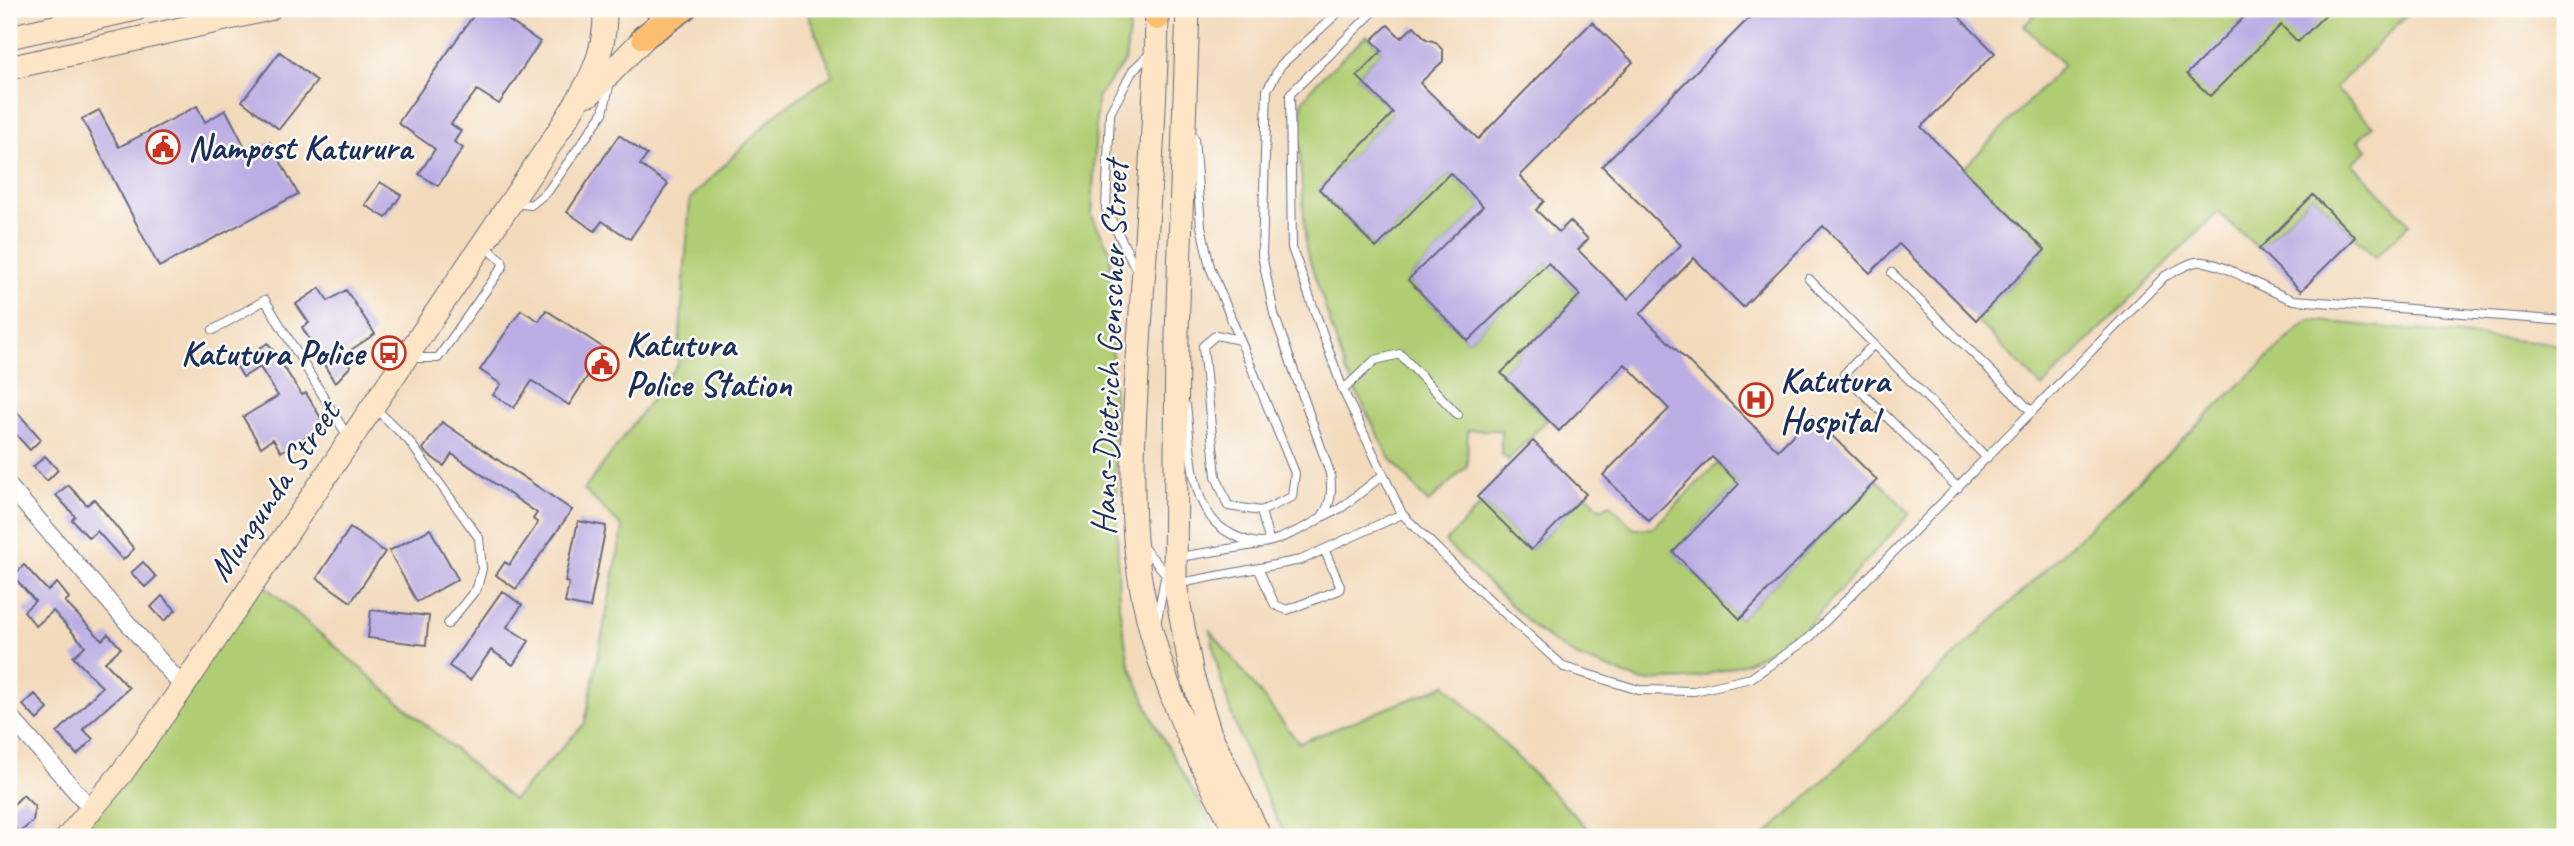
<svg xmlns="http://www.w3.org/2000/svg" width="2574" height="846" viewBox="0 0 2574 846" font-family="Caveat,sans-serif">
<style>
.green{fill:#b1cd73;stroke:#667e68;stroke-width:2}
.building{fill:#bcaee4}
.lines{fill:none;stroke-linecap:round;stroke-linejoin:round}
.lane-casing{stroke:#676b7f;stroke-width:10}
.street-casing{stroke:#676b7f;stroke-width:18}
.secondary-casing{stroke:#676b7f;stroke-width:25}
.primary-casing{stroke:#676b7f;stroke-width:27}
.lane{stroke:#fff;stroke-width:8}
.street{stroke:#fff;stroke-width:16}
.secondary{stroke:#fde5c5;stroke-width:23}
.primary{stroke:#fbbe6e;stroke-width:24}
.labels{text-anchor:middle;stroke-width:5;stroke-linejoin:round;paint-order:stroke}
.poi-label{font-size:35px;font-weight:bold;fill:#1b2f5e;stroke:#fdfcf7;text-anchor:start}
.street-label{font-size:35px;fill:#1b2f5e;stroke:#fdfcf7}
</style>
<rect width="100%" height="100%" fill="#fdfcf7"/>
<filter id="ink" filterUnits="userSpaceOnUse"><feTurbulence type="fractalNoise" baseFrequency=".0143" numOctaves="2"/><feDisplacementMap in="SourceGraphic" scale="14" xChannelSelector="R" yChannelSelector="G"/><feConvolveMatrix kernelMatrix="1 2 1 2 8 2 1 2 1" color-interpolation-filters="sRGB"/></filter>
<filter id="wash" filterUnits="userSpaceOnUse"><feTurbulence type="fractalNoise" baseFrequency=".00686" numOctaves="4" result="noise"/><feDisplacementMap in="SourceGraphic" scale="28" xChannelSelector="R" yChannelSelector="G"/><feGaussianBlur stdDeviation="1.57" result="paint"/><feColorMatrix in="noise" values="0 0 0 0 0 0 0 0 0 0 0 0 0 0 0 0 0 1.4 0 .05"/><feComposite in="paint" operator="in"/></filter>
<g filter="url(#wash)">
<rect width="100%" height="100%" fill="#f3dabb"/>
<path class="green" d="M806,9H1132L1125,61L1097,98L1092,216L1110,251L1119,606L1129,663L1155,724L1219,837H68L257,579L513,800L585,723L623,528L584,490L678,364L690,199L778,112L833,75Z
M2040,9H2412L2335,88L2373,126L2358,140L2368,150L2352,163L2410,224L2375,257L2313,195L2259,249L2218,212L2042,387L1976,320L2045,250L1963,169L2064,65L2024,26Z
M1367,35L1382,51L1357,76L1393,113L1319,190L1376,248L1450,173L1483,206L1408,280L1468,341L1548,263L1580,295L1501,373L1547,420L1508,460L1501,453V430H1468L1467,466L1428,503L1388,455L1346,371L1306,249L1298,124L1303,101L1317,82Z
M2308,320L2565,345V837H1764Z
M1718,463L1739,484L1673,552L1740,619L1877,480L1910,513L1803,631L1746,663L1691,679L1642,681L1575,656L1539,632L1445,542L1483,503L1531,550L1586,494L1601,509L1610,504L1634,529L1653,528Z
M1211,631L1299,743L1446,685L1596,837H1286C1253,772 1221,704 1211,631Z"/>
<g id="blocks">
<path class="building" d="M478,9H492L540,42L499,104L477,90L451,124L461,131L454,142L463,148L438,186L419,174L435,149L398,123Z
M1741,9H1951L1995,53L1921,127L2045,250L1976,320L1899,244L1870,273L1823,226L1743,307L1694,258L1640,314L1778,450L1812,416L1877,480L1740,619L1673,552L1739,484L1712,457L1649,521L1603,475L1669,409L1625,364L1559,431L1501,373L1580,295L1548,263L1468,341L1408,280L1483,206L1450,173L1376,248L1319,189L1393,113L1357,76L1382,51L1372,40L1388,25L1401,38L1414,26L1426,39L1436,42L1443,51V61L1420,83L1478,139L1592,22L1633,62L1520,176L1544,201L1536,210L1559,232L1570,221L1588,239L1578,250L1628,299L1681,245L1602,166L1750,17Z
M2252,9H2331L2298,42L2281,25L2210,96L2187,74Z
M280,52L317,81L279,129L242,101Z
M197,106L205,122L226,110L248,153L270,142L298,194L159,267L82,119L99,110L119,147Z
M619,135L647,155L640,165L668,184L630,239L602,221L595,231L567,212Z
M380,182L401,195L386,218L365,205Z
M2313,195L2355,237L2301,291L2259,249Z
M320,288L328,301L346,290L375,334L340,357L351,366L335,383L302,327L309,323L296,304Z
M521,310L539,321L546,310L605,349L569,405L532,381L514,408L493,395L501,384L480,370Z
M268,343L302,395L306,393L325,425L281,452L273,439L261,447L243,417L278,396L260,367L243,377L235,363Z
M9,403L41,439L30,450L9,427Z
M442,422L572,510L516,589L496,575L505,562L509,565L538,523L533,519L537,513L452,454L444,466L426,453L423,449Z
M1533,441L1586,494L1531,550L1477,497Z
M45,456L58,470L47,481L33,467Z
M68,485L87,505L94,499L134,549L123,560L97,531L89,538L72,520L75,516L56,495Z
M578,521L606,526L590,608L565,603L569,583L565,582Z
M350,528L385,552L351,602L317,578Z
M430,529L458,579L417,602L389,551Z
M143,562L156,577L145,587L131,573Z
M24,565L48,591L57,583L69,598L65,602L102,640L108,634L121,648L105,662L129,688L83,729L93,739L77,755L57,733L102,687L73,657L85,646L53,611L36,626L24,611L35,601L13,576Z
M502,591L522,605L507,627L529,641L513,665L491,650L470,680L449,666Z
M162,596L176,610L164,621L151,607Z
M371,610L429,616L426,645L368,638Z
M35,694L48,709L37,720L23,705Z
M23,795L35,807L33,821L19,833L9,821V809Z"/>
</g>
</g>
<g filter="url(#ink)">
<use href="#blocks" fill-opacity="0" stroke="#676b7f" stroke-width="2"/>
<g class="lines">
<defs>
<path id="lane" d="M1376,9L1290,94L1292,248L1343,390L1402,514L1480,591L1564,667L1639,690L1694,691L1751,678L1809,638L2165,276C2175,272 2186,264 2196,262C2219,258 2266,292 2294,300L2565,321
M1194,138L1201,226L1210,267L1295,473L1292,497L1261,511L1228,506L1216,476L1203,346L1216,335L1240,340
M513,203L531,205L548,191L603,113L610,82
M1136,269L1106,209L1110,113L1133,70L1152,52
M1892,273L2032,412
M1809,279L1987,458
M213,330L265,300L348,437
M1874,344L1844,374L1958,488
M411,358H438L503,266L502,261L484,245
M1343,390L1375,360L1400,354L1458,415
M1186,406C1191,441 1189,487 1210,516C1220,531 1243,542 1261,543C1272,543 1317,524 1323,515C1332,502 1332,488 1330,473L1274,314L1262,255L1267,90L1281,65L1342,9
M374,407L409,441L479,538L482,569L477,588L448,624
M1261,511L1269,540
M1322,517L1341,508L1383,475
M1141,545L1175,584L1301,560L1402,514
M1179,557L1260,544
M1259,570L1275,605L1287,610L1339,590L1340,586L1325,551
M1156,624L1165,578"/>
<path id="street" d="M9,486L183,687
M9,715L92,810"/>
<path id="secondary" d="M1157,9C1156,120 1146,232 1139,343C1135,407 1130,474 1135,539C1144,646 1188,745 1239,837
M1188,9L1177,334L1175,584L1192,675L1210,734L1260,837
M9,37L136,9
M9,68L269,9
M590,94L656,26
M68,837L121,774L183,687L551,143C579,98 607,64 605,9"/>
<path id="primary" d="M1154,9L1157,18
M644,37L684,9"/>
</defs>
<use href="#lane" class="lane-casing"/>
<use href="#street" class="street-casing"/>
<use href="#secondary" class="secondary-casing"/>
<use href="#primary" class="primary-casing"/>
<use href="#lane" class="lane"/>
<use href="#street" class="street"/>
<use href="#secondary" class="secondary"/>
<use href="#primary" class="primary"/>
</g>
</g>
<defs>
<symbol id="civic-ring" viewBox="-11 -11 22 22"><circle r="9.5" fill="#fdfcf7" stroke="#c8321e" stroke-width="1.5"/><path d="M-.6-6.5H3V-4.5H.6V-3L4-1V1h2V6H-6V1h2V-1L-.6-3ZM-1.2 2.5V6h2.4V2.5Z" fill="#c8321e"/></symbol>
<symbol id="bus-ring" viewBox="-11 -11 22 22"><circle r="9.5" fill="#fdfcf7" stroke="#c8321e" stroke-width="1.5"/><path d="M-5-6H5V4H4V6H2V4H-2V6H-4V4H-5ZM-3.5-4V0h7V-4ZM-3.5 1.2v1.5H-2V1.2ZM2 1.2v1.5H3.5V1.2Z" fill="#c8321e"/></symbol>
<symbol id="hospital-ring" viewBox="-11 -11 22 22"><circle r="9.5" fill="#fdfcf7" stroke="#c8321e" stroke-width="1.5"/><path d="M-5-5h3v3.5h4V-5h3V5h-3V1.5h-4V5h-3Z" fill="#c8321e"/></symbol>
</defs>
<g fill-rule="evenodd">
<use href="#civic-ring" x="144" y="128" width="38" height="38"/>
<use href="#bus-ring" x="370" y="334" width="38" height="38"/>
<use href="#civic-ring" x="583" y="345" width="38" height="38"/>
<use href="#hospital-ring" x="1737" y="381" width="38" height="38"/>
</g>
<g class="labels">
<g class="poi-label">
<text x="188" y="159">Nampost Katurura</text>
<text x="626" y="356">Katutura<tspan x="626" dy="40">Police Station</tspan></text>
<text x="364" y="365" text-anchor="end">Katutura Police</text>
<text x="1780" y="392">Katutura<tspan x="1780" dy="40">Hospital</tspan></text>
</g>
<g class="street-label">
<text transform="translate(1109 348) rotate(-88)" y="12">Hans-Dietrich Genscher Street</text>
<text transform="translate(273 491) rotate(-56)" y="12">Mungunda Street</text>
</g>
</g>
<rect width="2574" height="846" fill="none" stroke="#fdfcf7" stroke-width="35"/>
</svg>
